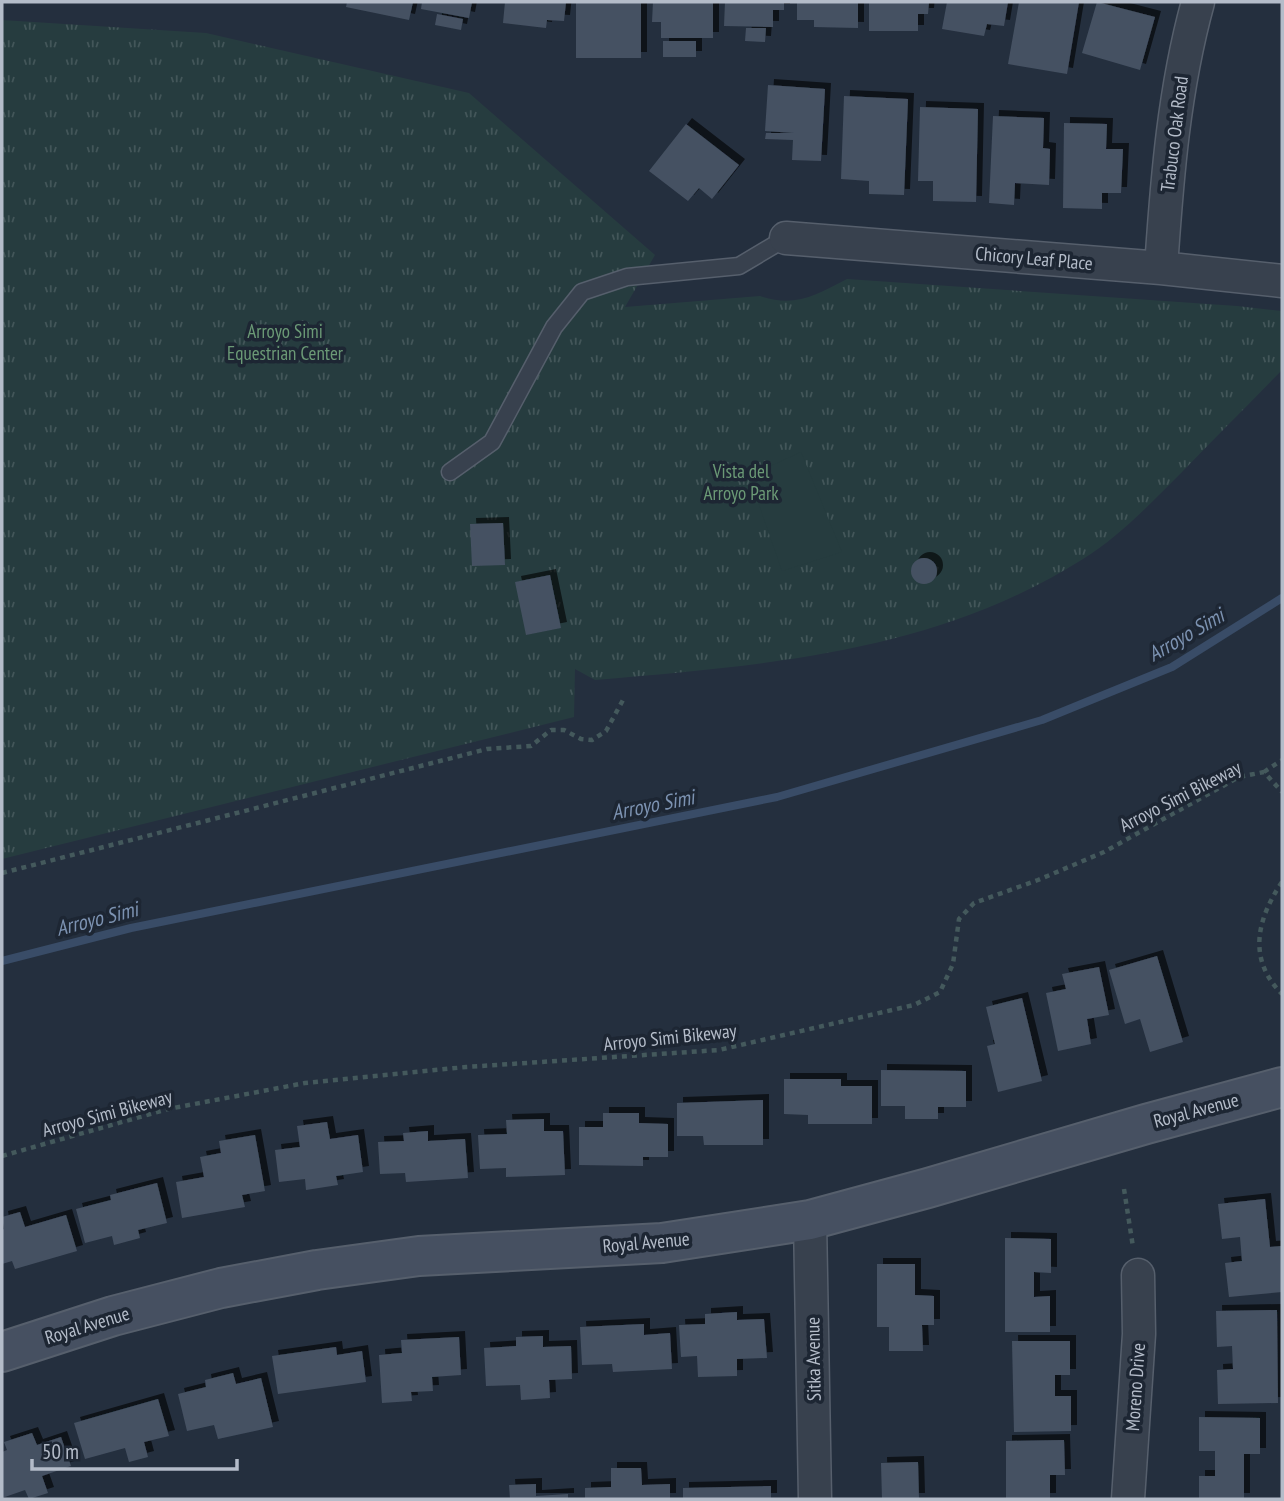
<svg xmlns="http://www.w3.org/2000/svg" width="1284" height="1501" viewBox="0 0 1284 1501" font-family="'PT Sans Narrow',sans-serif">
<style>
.park{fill:url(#park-tufts)}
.pitch{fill:#263c3f}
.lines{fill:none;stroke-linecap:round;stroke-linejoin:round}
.stream{stroke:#394c67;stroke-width:8}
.building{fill:#455162;filter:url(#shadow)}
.lane-casing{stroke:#565f6c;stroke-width:19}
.street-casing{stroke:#565f6c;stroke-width:35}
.secondary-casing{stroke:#565f6c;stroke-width:42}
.path{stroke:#44595c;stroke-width:4.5;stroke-dasharray:5 5;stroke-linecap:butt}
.lane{stroke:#38414e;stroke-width:16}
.street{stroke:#38414e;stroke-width:32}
.secondary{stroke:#465061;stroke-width:38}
.labels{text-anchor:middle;stroke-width:7;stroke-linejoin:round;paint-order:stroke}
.street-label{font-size:19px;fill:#b4bcc9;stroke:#1d2633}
.park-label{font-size:19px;fill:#6b9a76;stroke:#1d2633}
.water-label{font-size:21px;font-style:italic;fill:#7c92b1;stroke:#1d2633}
</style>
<defs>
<pattern id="park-tufts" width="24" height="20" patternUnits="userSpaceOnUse" patternTransform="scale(1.75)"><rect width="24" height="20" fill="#263c3f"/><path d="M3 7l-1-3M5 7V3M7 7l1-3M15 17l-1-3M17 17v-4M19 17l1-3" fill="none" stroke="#435659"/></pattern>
<filter id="shadow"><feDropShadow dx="6" dy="-6" stdDeviation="0" flood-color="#0009"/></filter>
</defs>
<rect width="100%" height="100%" fill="#242f3e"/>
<path class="park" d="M2,20L206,33L469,93L655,255L625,307L760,296C795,308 816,295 847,279L1237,306L1282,311V370C1249,404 1215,438 1182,472C1151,503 1120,536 1083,559C934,653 766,665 595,680L575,669L574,717L2,859Z"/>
<path class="pitch" d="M801,452L842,552L782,571L749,476Z"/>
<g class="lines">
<path class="stream" d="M2,961L131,928L777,797L1042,720L1172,667L1282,598"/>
</g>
<path class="building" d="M347,2H413L409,20L346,7Z
M422,2H472L469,18L421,9Z
M505,2H566L564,21L547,20L546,28L503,23Z
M576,2H641V58H576Z
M653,2H713V38H661V22H652Z
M725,2H784V10H773V27L724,26Z
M797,2H858V28L814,27V20H797Z
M869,2H929L928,14H918V31H869Z
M947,2H1008L1004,26L987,24L984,36L942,29Z
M1019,2H1079L1067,74L1008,64Z
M1097,2L1155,17L1140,70L1082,53Z
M437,14L463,19L461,30L435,25Z
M746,28H766L765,42L745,41Z
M663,41H696V57H663Z
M768,85L825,89L821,161L792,160L793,140L765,139L766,133H794L765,131Z
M844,96L908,99L904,195L869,194V181L841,179Z
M920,107L978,109L976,202L933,201V181H918Z
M993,116L1044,118L1043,148L1050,149L1049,185L1015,183L1014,205L989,203Z
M1064,123L1107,124L1106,149H1123L1121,193H1102V209L1063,208Z
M686,124L739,165L712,199L699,188L688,201L649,171Z
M503,523L505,565L472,566L470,524Z
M911 571a13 13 0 1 1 26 0a13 13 0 1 1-26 0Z
M550,575L561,628L526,635L515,582Z
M1157,956L1183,1042L1150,1052L1140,1019L1125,1024L1109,970Z
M1099,967L1109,1015L1087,1019L1091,1044L1058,1051L1046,993L1066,989L1062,974Z
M1022,998L1042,1081L998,1092L987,1046L995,1044L986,1007Z
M881,1070L966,1071V1107H938V1119H905V1106H881Z
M784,1079H841V1086H872V1124H808V1115L784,1114Z
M763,1100V1145H704L703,1136H677V1103Z
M603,1113H639V1123L668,1124V1157H643V1166L579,1165V1127H603Z
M544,1119V1131H563L565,1175L506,1177V1168L480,1169L478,1135L507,1134L506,1120Z
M327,1122L330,1139L358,1135L363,1172L336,1176L338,1185L306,1190L305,1179L279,1182L275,1150L300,1147L297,1126Z
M428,1131V1141L465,1139L468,1178L406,1182L405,1173L380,1174L378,1142L404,1141L403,1133Z
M255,1135L265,1191L242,1195L245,1207L182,1218L176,1182L204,1177L200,1157L221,1153L219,1141Z
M157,1183L167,1223L138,1230L140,1238L114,1245L112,1236L85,1243L76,1209L111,1200L110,1195Z
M1265,1199L1270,1247L1282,1246V1292L1229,1297L1225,1263L1242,1261L1240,1237L1222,1239L1218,1204Z
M20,1212L25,1227L66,1215L77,1251L15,1269L12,1261L2,1264V1230L4,1229L2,1217Z
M1005,1238L1051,1239V1273L1034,1272V1297L1050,1296V1332H1005Z
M877,1264H915V1295L934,1296V1325H922L923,1351H889V1327H877Z
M1277,1310L1278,1403L1218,1404L1217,1370L1233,1369L1232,1346L1217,1347L1216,1311Z
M737,1312V1320L764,1319L767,1358L737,1359V1376L698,1377L697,1356L681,1357L679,1325L705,1324V1314Z
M644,1324V1335L670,1333L672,1369L613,1372L612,1364L582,1365L580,1327Z
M543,1336V1347L571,1346L572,1379L549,1380L550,1398L521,1400L520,1385L486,1386L484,1348L516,1346V1337Z
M459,1337L461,1375L432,1377L433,1391L411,1392L412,1401L382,1403L379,1355L402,1353L401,1340Z
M1012,1341H1070V1375H1055V1396H1071V1431L1014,1432Z
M336,1347L337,1355L362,1351L366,1382L278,1394L272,1356Z
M233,1373L236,1384L261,1378L273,1427L218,1439L214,1425L187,1431L178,1394L206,1387L205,1380Z
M158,1399L169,1436L144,1442L148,1457L129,1462L125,1448L85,1459L74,1423Z
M1199,1417L1260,1418V1454H1244V1499H1199V1476H1215V1451H1199Z
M32,1433L37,1445L61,1437L71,1466L42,1476L48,1493L29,1499L25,1490L2,1498V1452L7,1450L4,1442Z
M1064,1440L1065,1475H1050V1499H1006V1441Z
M918,1462L919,1499H882L881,1463Z
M611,1468H641L642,1485L670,1484V1499H585V1488L611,1487Z
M536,1484V1496L568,1494V1499H510L509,1485Z
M771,1486V1499H683V1488Z"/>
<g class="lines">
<defs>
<path id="lane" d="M450,472L492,442L554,327L582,292L627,277L739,266L786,238"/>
<path id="street" d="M786,238L1161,268L1282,281
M1161,268C1167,178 1174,89 1198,2
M810,1220L815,1499
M1128,1499L1139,1334L1138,1275"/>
<path id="secondary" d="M2,1352L113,1316L221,1288L317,1270L419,1256L662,1243L810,1220L928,1188L1146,1124L1282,1087"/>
</defs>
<use href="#lane" class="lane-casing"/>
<use href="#street" class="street-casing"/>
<use href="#secondary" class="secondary-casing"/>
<path class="path" d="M1264,772L1282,760
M2,873L487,749L531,746L551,730H564L581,739L592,740L606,731L623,700
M1282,882C1257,919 1247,959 1282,994
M2,1156L168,1109L305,1083L466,1067L719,1050L914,1005L940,992L953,964L959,919L974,903L1038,880L1104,852L1239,777L1264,772L1282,792
M1124,1189L1133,1247"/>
<use href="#lane" class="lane"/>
<use href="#street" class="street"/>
<use href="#secondary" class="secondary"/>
</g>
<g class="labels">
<g class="street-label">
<text transform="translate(1174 134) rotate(-83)" y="7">Trabuco Oak Road</text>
<text transform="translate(1034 258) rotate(5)" y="7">Chicory Leaf Place</text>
<text transform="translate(1180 796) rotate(-27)" y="7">Arroyo Simi Bikeway</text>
<text transform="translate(670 1037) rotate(-6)" y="7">Arroyo Simi Bikeway</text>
<text transform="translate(1196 1110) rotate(-15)" y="7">Royal Avenue</text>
<text transform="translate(107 1113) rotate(-15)" y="7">Arroyo Simi Bikeway</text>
<text transform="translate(646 1242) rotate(-5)" y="7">Royal Avenue</text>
<text transform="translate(87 1325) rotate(-17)" y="7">Royal Avenue</text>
<text transform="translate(813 1359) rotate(-91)" y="7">Sitka Avenue</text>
<text transform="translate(1135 1387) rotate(-86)" y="7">Moreno Drive</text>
</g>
<g class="park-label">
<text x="285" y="338">Arroyo Simi<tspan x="285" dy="22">Equestrian Center</tspan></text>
<text x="741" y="478">Vista del<tspan x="741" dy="22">Arroyo Park</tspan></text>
</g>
<g class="water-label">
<text transform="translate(1186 635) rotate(-30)" y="7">Arroyo Simi</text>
<text transform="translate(653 805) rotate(-11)" y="7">Arroyo Simi</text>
<text transform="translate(97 919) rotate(-14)" y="7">Arroyo Simi</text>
</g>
</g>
<rect width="1284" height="1501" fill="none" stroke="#b4bcc9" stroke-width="7"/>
<path d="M32 1459v10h205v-10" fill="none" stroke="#b4bcc9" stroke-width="3.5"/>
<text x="42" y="1459" font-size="21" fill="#b4bcc9" stroke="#1d2633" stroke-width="5" paint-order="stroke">50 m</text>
</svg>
